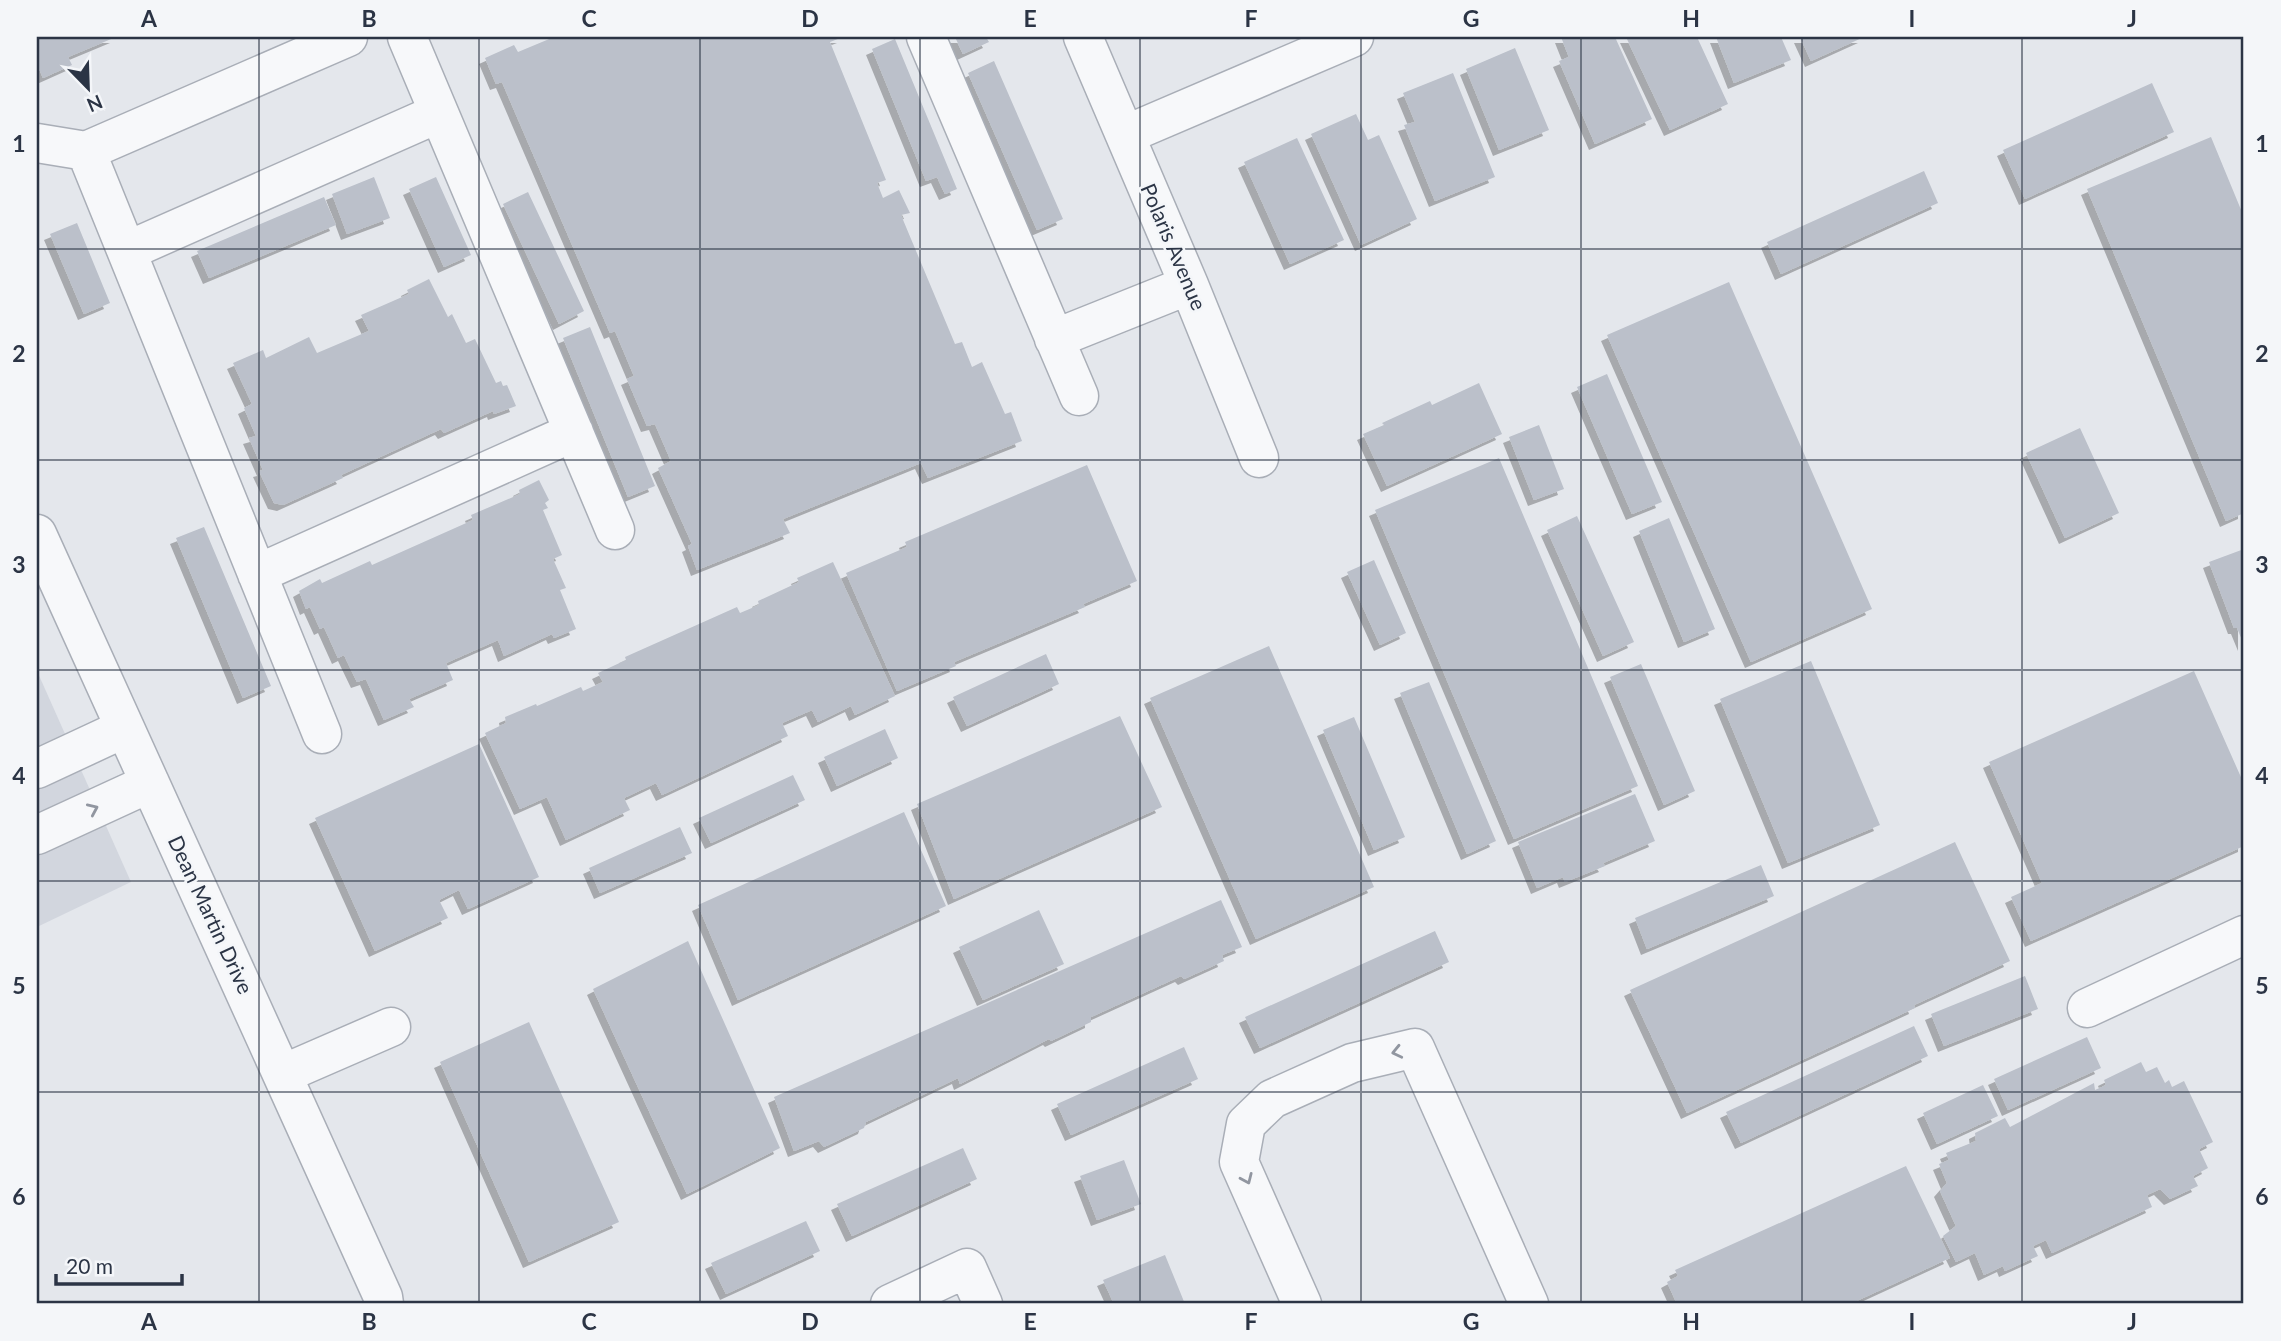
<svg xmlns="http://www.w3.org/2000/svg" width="2281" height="1341" viewBox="0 0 2281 1341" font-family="Lato,sans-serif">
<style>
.built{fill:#d2d6de}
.building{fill:#bbc0ca;filter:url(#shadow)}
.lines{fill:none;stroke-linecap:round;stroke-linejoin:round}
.minor-casing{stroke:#a9aeb7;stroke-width:41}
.minor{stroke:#f7f8fa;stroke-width:38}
.oneway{stroke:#9196a0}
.grid{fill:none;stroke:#2b3445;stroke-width:2;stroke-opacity:0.55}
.labels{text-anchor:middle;stroke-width:5;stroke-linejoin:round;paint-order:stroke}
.street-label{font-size:21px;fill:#2b3445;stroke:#f4f6f9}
.neatline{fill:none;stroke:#2b3445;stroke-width:2.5}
.grid-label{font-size:23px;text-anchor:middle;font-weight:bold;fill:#2b3445}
</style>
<defs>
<filter id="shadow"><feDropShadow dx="-6" dy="6" stdDeviation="0" flood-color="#0004"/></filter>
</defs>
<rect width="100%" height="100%" fill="#e4e7ec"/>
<path class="built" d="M37,671L131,882L37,927Z"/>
<path class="building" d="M37,37H116L68,57L72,65L43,78L37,64Z
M554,37H843L830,42L886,180L877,183L883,198L899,190L910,213L901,215L955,344L962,342L972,367L982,362L1005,414L1011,412L1022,441L928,478L921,463L783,519L790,533L697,570L688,546L692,544L658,468L671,461L655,424L647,426L627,379L634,376L615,331L610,333L502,82L496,84L485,58L514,45L518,52Z
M955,37H986L989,42L963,54Z
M1561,37H1615L1652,119L1595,144L1559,61L1569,57Z
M1626,37H1697L1728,104L1670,130Z
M1716,37H1781L1791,60L1734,83Z
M1800,37H1864L1811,61Z
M895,39L957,189L945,194L937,177L926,181L872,49Z
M1515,48L1549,130L1499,150L1466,69Z
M994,61L1063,219L1037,230L968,73Z
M1453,73L1495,177L1435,201L1404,125L1415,122L1403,93Z
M2152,83L2174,132L2025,199L2003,150Z
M1356,114L1368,140L1379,135L1417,219L1361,245L1311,134Z
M2211,137L2244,217V513L2226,521L2087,189Z
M1297,138L1344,240L1290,264L1244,162Z
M1924,171L1938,203L1781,274L1767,242Z
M374,177L390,218L347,234L332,194Z
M436,177L471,255L444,267L409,189Z
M528,192L584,311L559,324L503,204Z
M324,197L336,225L209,278L197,251Z
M77,223L110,303L84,314L50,234Z
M429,279L448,317L452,314L466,343L475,339L496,383L501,381L503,386L507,385L516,406L494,414L493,411L444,433L441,429L341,475L343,478L283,505L274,503L259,471L263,470L249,438L256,436L244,408L252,404L233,363L263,350L266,358L309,337L317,353L369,331L361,315L409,294L407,290Z
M1729,282L1872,609L1751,662L1607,335Z
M590,327L655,486L628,497L563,338Z
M1607,374L1662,502L1632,514L1577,387Z
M1479,383L1502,434L1387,486L1363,434L1384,425L1382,423L1430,401L1432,405Z
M1539,425L1564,489L1534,500L1509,437Z
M2080,428L2119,513L2065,538L2026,453Z
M1499,458L1638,786L1514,839L1375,510Z
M1087,465L1137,581L1083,604L1085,607L954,662L956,666L897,691L846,573L907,547L905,542Z
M539,480L549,500L545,503L548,508L543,510L562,555L553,559L566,588L560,590L576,629L554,638L552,634L504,656L498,640L446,663L453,680L409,699L414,707L384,720L366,679L357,682L344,655L338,658L324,627L320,629L310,607L306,609L299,591L320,579L322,583L370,561L372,565L473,520L471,515L520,494L519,490Z
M1577,516L1634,642L1603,656L1547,530Z
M1669,518L1715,629L1684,642L1639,531Z
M204,527L271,686L243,698L176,538Z
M2244,549V645L2237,628H2234L2209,562Z
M1374,560L1406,633L1380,645L1347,572Z
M833,562L895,696L855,715L851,706L818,722L812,710L782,723L788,736L662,795L656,783L624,798L630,810L566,840L547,797L520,809L485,733L506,723L505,717L536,704L537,706L581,687L583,691L603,682L598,673L626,660L625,657L737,607L740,613L759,605L758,601L799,582L797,578Z
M1269,646L1374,887L1256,939L1150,698Z
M1046,654L1059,684L967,726L953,697Z
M1811,661L1880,825L1788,863L1720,699Z
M1641,664L1695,791L1664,805L1610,677Z
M2194,671L2244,784V846L2031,941L2011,897L2042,883L1989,762Z
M1429,682L1496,841L1467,854L1400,693Z
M1120,716L1162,807L954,899L917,804Z
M1354,717L1405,837L1374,850L1323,730Z
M885,729L898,758L837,786L824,757Z
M479,744L539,877L468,909L459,890L439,900L448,918L375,951L315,818Z
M793,775L805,800L711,843L699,818Z
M1635,794L1655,841L1603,863L1605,866L1565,882L1563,877L1537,888L1518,842Z
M904,812L946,906L738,1000L698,905Z
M680,827L692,853L600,893L589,868Z
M1955,842L2010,961L1914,1005L1915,1008L1687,1113L1630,990Z
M1761,865L1774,896L1647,949L1635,918Z
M1221,900L1242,947L1222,955L1224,961L1184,979L1181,976L1091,1017V1022L1051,1041L1049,1039L960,1084L958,1078L866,1122L864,1128L824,1147L819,1141L794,1151L774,1097Z
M1039,910L1064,964L983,1000L959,947Z
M1435,931L1449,962L1260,1048L1245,1017Z
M688,941L780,1148L687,1194L593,989Z
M2025,976L2038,1009L1944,1046L1931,1014Z
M529,1022L619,1222L529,1262L440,1062Z
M1914,1026L1928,1056L1741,1143L1726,1112Z
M2087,1037L2101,1068L2008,1110L1994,1079Z
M1184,1047L1198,1079L1071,1135L1057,1104Z
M2141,1062L2146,1072L2157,1067L2165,1083L2169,1080L2172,1087L2184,1081L2213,1142L2199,1149L2208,1168L2193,1176L2198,1186L2170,1199L2160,1189L2147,1195L2152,1207L2052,1253L2046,1240L2033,1246L2038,1256L2005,1271L2003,1266L1984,1275L1975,1253L1956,1262L1943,1236L1956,1226L1940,1191L1947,1183L1939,1164L1949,1160L1946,1153L1976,1141L1975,1133L2005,1118L2010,1127L2094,1083L2095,1090L2106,1085L2104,1080Z
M1983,1085L1998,1116L1937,1144L1923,1113Z
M963,1148L977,1179L852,1236L837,1204Z
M1124,1160L1141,1204L1097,1220L1080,1176Z
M1906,1166L1950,1258L1850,1304H1677L1667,1282L1678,1276L1675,1270Z
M806,1221L820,1251L726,1294L711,1263Z
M1165,1255L1185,1304H1114L1103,1280Z"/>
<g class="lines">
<defs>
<path id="minor" d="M407,37L615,530
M926,37L1079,396
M1083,37L1189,285L1259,458
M1125,135L1354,37
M37,143L86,151
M127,251L439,113
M1054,339L1189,285
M37,534L383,1297L384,1304
M257,574L574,432
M322,734L86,151L348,37
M37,769L125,728
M37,835L150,783
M2087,1008L2244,935
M283,1074L391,1027
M890,1304L967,1268L983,1304
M1302,1304L1239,1162L1246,1124L1272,1099L1352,1063L1415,1048L1529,1304"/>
</defs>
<use href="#minor" class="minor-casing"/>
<use href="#minor" class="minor"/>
</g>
<defs><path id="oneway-chevron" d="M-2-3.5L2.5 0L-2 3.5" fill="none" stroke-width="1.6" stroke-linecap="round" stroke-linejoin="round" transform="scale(1.75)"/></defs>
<g class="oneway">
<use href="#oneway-chevron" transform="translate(93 809) rotate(-24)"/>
<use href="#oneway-chevron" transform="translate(1397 1052) rotate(167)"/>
<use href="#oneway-chevron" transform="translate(1247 1179) rotate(66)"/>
</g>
<path class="grid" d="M259,37V1304M479,37V1304M700,37V1304M920,37V1304M1140,37V1304M1361,37V1304M1581,37V1304M1802,37V1304M2022,37V1304M37,249H2244M37,460H2244M37,670H2244M37,881H2244M37,1092H2244"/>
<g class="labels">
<g class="street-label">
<text transform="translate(1173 247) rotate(67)" y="7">Polaris Avenue</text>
<text transform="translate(210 915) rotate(65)" y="7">Dean Martin Drive</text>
</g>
</g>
<rect width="2281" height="1341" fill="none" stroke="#f4f6f9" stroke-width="77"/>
<g transform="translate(88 88) rotate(157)" stroke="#f4f6f9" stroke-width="5" paint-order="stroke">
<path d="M0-5L12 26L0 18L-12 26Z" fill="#2b3445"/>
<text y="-10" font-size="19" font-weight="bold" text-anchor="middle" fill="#2b3445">N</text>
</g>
<path d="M56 1274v10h126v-10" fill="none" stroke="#2b3445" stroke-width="3.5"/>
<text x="66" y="1274" font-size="21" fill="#2b3445" stroke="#f4f6f9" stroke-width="5" paint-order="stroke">20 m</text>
<rect x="38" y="38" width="2204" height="1264" class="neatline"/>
<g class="grid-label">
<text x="149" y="27">A</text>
<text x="369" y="27">B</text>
<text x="589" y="27">C</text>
<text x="810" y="27">D</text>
<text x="1030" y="27">E</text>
<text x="1251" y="27">F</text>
<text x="1471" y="27">G</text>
<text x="1691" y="27">H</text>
<text x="1912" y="27">I</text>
<text x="2132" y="27">J</text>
<text x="19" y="152">1</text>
<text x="2262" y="152">1</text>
<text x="19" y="362">2</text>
<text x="2262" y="362">2</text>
<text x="19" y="573">3</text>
<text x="2262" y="573">3</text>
<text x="19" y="784">4</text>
<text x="2262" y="784">4</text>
<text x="19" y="994">5</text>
<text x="2262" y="994">5</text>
<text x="19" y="1205">6</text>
<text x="2262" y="1205">6</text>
<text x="149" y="1330">A</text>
<text x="369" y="1330">B</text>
<text x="589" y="1330">C</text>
<text x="810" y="1330">D</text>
<text x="1030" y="1330">E</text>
<text x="1251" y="1330">F</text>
<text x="1471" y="1330">G</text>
<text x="1691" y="1330">H</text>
<text x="1912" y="1330">I</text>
<text x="2132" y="1330">J</text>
</g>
</svg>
